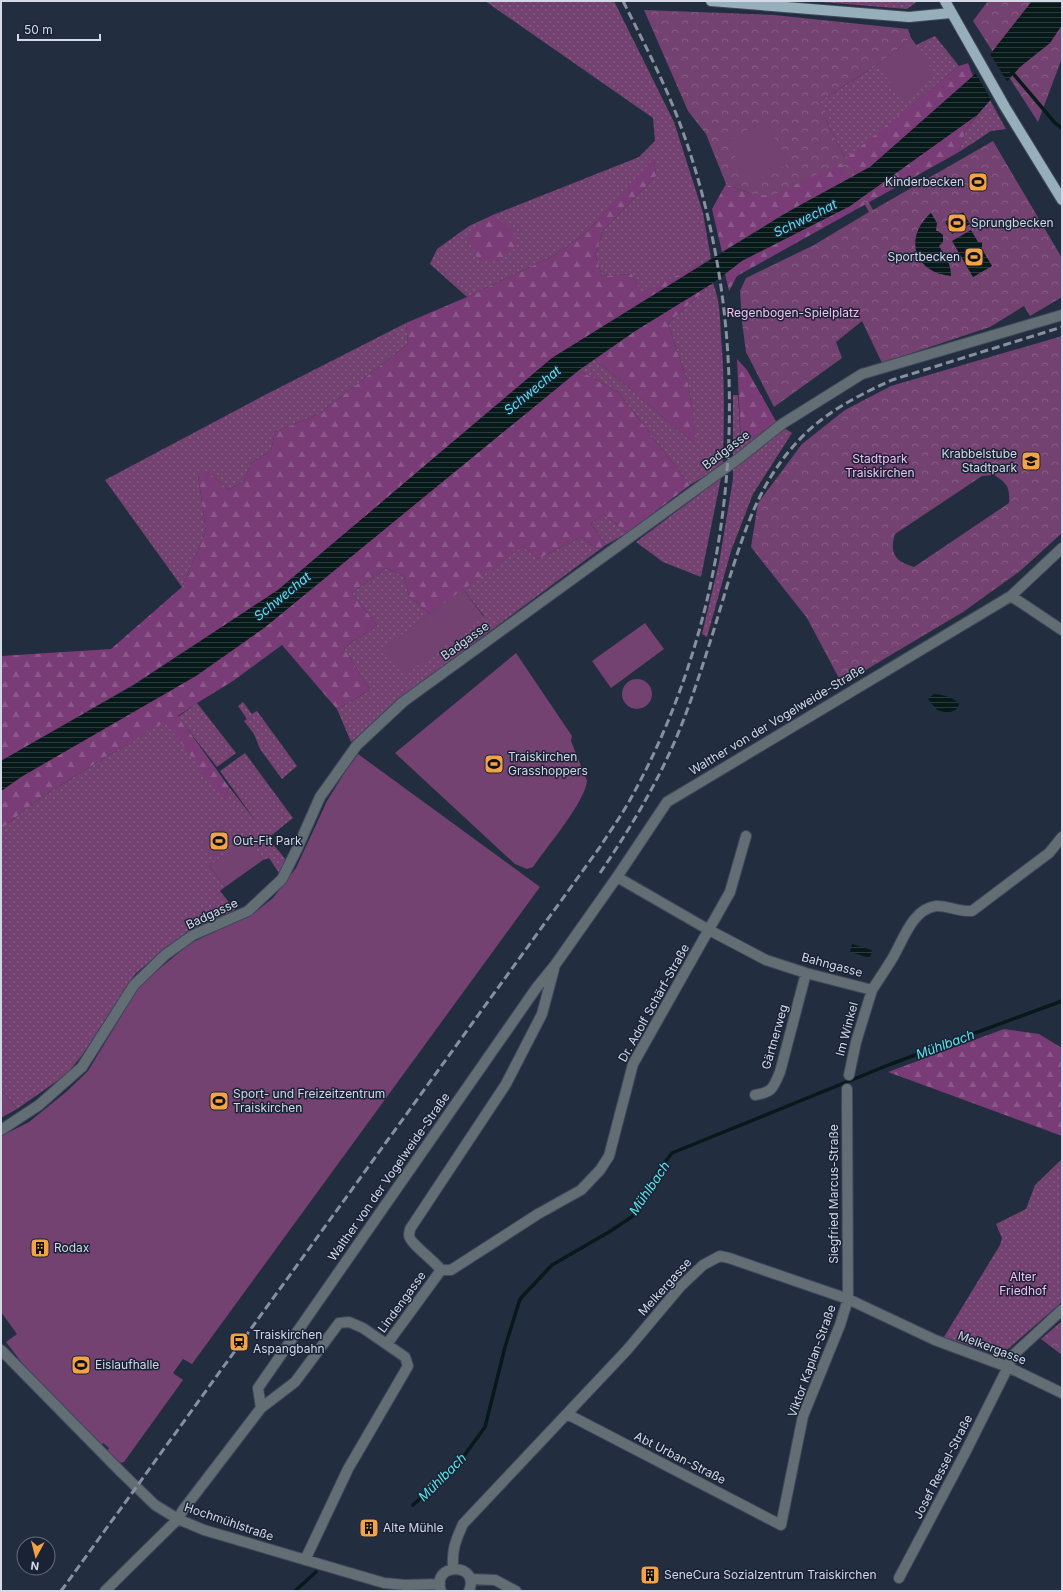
<svg xmlns="http://www.w3.org/2000/svg" width="1063" height="1592" viewBox="0 0 1063 1592" font-family="Inter,sans-serif">
<style>
.grass{fill:url(#grass-dots)}
.forest{fill:url(#forest-firs)}
.park{fill:url(#park-crowns);fill-rule:evenodd}
.pitch{fill:#734270}
.water{fill:url(#water-rules)}
.pier{fill:#232d40}
.lines{fill:none;stroke-linecap:round;stroke-linejoin:round}
.stream{stroke:#08191a;stroke-width:3.5}
.minor-casing{stroke:#3f495b;stroke-width:12}
.major-casing{stroke:#3f495b;stroke-width:12}
.minor{stroke:#626e74;stroke-width:10}
.major{stroke:#97aebb;stroke-width:10}
.rail{stroke:#88909f;stroke-width:3;stroke-dasharray:8 4;stroke-linecap:butt}
.labels{text-anchor:middle;stroke-width:3;stroke-linejoin:round;paint-order:stroke}
.poi-label{font-size:12px;fill:#d3d9e6;stroke:#1a2336;text-anchor:start}
.park-label{font-size:12px;fill:#f5c0f0;stroke:#1a2336}
.street-label{font-size:12px;fill:#d3d9e6;stroke:#1a2336}
.water-label{font-size:13px;font-style:italic;fill:#5be4ea;stroke:#1a2336}
</style>
<defs>
<pattern id="grass-dots" width="8" height="8" patternUnits="userSpaceOnUse"><rect width="8" height="8" fill="#734270"/><path d="M2 2h.1M6 6h.1" fill="none" stroke="#865d84" stroke-width="1.8" stroke-linecap="round"/></pattern>
<pattern id="forest-firs" width="22" height="20" patternUnits="userSpaceOnUse"><rect width="22" height="20" fill="#7a3c77"/><path d="M5 1l3.5 6h-7zM16 11l3.5 6h-7z" fill="#8c588a"/></pattern>
<pattern id="park-crowns" width="20" height="18" patternUnits="userSpaceOnUse"><rect width="20" height="18" fill="#734270"/><path d="M2 6a3 3 0 1 1 6 0M12 15a3 3 0 1 1 6 0" fill="none" stroke="#865d84"/></pattern>
<pattern id="water-rules" width="6" height="5" patternUnits="userSpaceOnUse"><rect width="6" height="5" fill="#08191a"/><path d="M0 2.5h6" fill="none" stroke="#2b3a3b"/></pattern>
</defs>
<rect width="100%" height="100%" fill="#232d40"/>
<path class="grass" d="M485,1H614L674,122L703,213L711,259L641,294L632,274L602,276L595,254L604,229L656,176L654,159L586,233L553,256L467,297L430,264L437,249L469,226L493,215L639,157L655,141L653,118Z
M808,1H918L907,9Z
M935,36L959,66L846,160L825,118L820,101L877,65L911,38L916,45Z
M990,100L1006,129L991,131L959,152L966,129Z
M713,283C720,301 720,318 721,337C725,380 724,422 723,465L690,485L618,392L579,370L595,359L697,446L688,383L668,323Z
M406,323L408,344L319,414L275,432L271,451L252,462L243,482L228,490L208,472L198,475L206,531L182,587L105,480L261,397Z
M733,395H738L741,444L777,423L792,433L753,494L731,551L707,637L702,634L719,563L733,479Z
M721,478L701,577L663,562L636,542Z
M604,514L627,533L606,545L591,524Z
M581,537L599,550L403,696L351,742L337,709L370,690L344,648L377,625L352,593L386,568L404,576L409,596L430,614L385,648L484,616L463,589L523,546L538,559Z
M243,702L252,714L257,711L297,766L282,779L260,749L254,734L244,721L247,719L238,706Z
M197,703L236,753L217,767L178,717Z
M165,721L225,800L229,787L255,820L220,771L245,753L293,818L268,838L287,861L279,873L269,858L263,860L248,839L209,866L225,887L220,891L235,910L176,940L135,974L83,1054L67,1074L17,1109L1,1089V829L40,798L117,750Z
M1062,1159V1302L1000,1356L944,1337L1000,1245L1002,1238L996,1224L1026,1209L1035,1185Z"/>
<path class="forest" d="M968,63L973,76L870,167L786,213L722,252L712,209L726,184L749,193L841,163L959,66Z
M977,115L966,129L959,152L737,276L729,291L725,274L742,261L850,206Z
M654,158L656,176L604,229L595,254L602,276L632,274L641,293L711,259L552,358L278,590L133,685L1,761V656L111,649L182,587L206,531L198,475L207,471L228,490L243,482L252,462L271,451L275,432L319,414L408,344L406,323L467,297L553,256L586,233Z
M493,215L513,230L516,245L498,261L478,260L467,235Z
M713,283L668,323L688,383L698,447L595,359L635,331Z
M737,359L747,370L777,423L741,444Z
M579,370L618,392L690,485L627,533L604,514L591,524L606,545L599,550L581,537L538,559L523,546L430,614L409,596L404,576L386,568L352,593L377,625L344,648L370,690L337,709L282,645L233,681L197,703L178,716L229,787L225,801L165,722L117,750L40,798L1,829V791L21,777L264,628Z
M1004,1029L1039,1034L1062,1048V1136L888,1072Z"/>
<path class="park" d="M988,1H1062V58L1038,122L973,21Z
M644,10L774,15L908,29L911,38L877,65L820,101L828,116L825,118L846,160L873,210L993,141L1062,258V297L1030,316L1024,306L990,327L882,363L862,321L836,342L842,358L774,407L746,352L742,322L740,291L746,278L814,245L869,212L841,163L771,196L749,193L726,184L706,134L688,111Z
M1062,336V533L1020,571L963,612L842,684L807,618L751,547L758,503L802,444L845,410L891,386ZM994,475C1007,483 1010,487 1009,503L914,567C895,562 889,553 895,534L982,476Z
M1062,1321V1355L1041,1339Z"/>
<path class="pitch" d="M911,38L935,74L904,101L877,65Z
M765,120L789,163L752,185L727,142Z
M463,589L484,617L405,675L384,648Z
M645,623L664,649L611,688L592,661Z
M516,653L572,736L571,741L587,781C585,802 546,848 533,867L527,869L515,864L395,753Z
M622 694a15 15 0 1 1 30 0a15 15 0 1 1-30 0Z
M358,754L540,887L192,1364L183,1359L173,1373L183,1380L124,1462L119,1463L107,1451L109,1448L103,1443L102,1445L25,1367L6,1342L17,1334L1,1312V1136L29,1122L66,1092L88,1071L140,985L189,944L254,913L273,898L296,868L327,801L345,772Z
M225,825L237,840L214,858L202,842Z
M248,838L263,860L225,887L209,866Z
M1,1089L17,1109L1,1118Z"/>
<path class="water" d="M1032,1H1062V25L1050,43L1020,67L977,115L850,206L743,260L713,283L635,331L579,370L264,628L196,676L21,777L1,791V761L134,685L278,590L552,358L786,213L870,167L973,76Z
M969 181a9 9 0 1 1 18 0a9 9 0 1 1-18 0Z
M963,212L970,224L952,234L945,222Z
M931,213L937,223L936,231H938L943,235V242L939,246C945,256 951,263 951,276C914,273 903,237 931,213Z
M971,230L978,242H982V249L992,266L973,277L952,241Z
M934,694C943,695 952,696 959,704C957,714 945,713 937,710L928,699Z
M852,944L872,950L870,958L850,952Z"/>
<path class="pier" d="M989,52L1008,83L992,101L974,71Z"/>
<g class="lines">
<path class="stream" d="M1011,71L1055,123L1062,128
M413,1505L461,1460L485,1427L505,1347L520,1299L552,1265L609,1232L633,1216L659,1170L672,1153L891,1064L1062,1001
M295,1591L316,1572"/>
<defs>
<path id="minor" d="M1011,596L1062,630
M617,877L709,930L766,960L806,973L872,990C879,979 886,969 892,959C903,941 912,909 936,906C946,905 959,912 972,911L1049,853L1062,837
M849,1075L856,1042L872,990
M755,1095C773,1092 773,1088 780,1072L806,973
M1,1130L39,1105L82,1067L134,985L165,955L193,935L248,911L282,879L297,849L320,797L357,745L403,702L738,459L782,424L862,374L1062,315
M441,1270H451L538,1214L581,1190L600,1170L609,1156L633,1064L730,892L746,836
M441,1270C435,1261 409,1243 409,1235C409,1233 410,1231 410,1229L506,1084L542,1014L554,969
M387,1344L441,1270
M1,1350L121,1472L155,1505L178,1519L204,1530L384,1583L405,1585L440,1584
M261,1408L258,1388L537,987L555,965L617,877L667,802L1011,596L1062,548
M567,1414L781,1525L803,1416L840,1325L848,1299L847,1089
M453,1569C452,1549 455,1542 463,1524L627,1350L680,1287L703,1265L720,1256L729,1258L848,1299L935,1340L1008,1367L1062,1393
M899,1578L964,1455L1008,1367L1012,1356L1062,1310
M470,1579L495,1580L516,1591
M105,1591L178,1519L183,1510L261,1408L295,1382L339,1323L349,1322L363,1328L405,1357L408,1366L348,1469L305,1560
M441,1591C430,1562 481,1562 469,1591"/>
<path id="major" d="M711,1L909,17L951,13
M945,1L1005,107L1062,200"/>
</defs>
<use href="#minor" class="minor-casing"/>
<use href="#major" class="major-casing"/>
<use href="#minor" class="minor"/>
<use href="#major" class="major"/>
<path class="rail" d="M600,873C634,823 664,772 685,716C701,673 714,630 727,586C746,526 761,475 809,430C832,409 863,393 892,380L1062,327
M61,1591L600,847C610,831 622,815 631,798C741,600 759,348 684,135C668,89 645,45 623,1"/>
</g>
<defs>
<symbol id="stadium-square" viewBox="-11 -11 22 22"><rect x="-9" y="-9" width="18" height="18" rx="4" fill="#f4a344" stroke="#1a2336"/><path d="M0-5a6.5 5 0 1 0 0 10a6.5 5 0 1 0 0-10ZM-3.5-1.8h7v3.6h-7Z" fill="#111"/></symbol>
<symbol id="school-square" viewBox="-11 -11 22 22"><rect x="-9" y="-9" width="18" height="18" rx="4" fill="#f4a344" stroke="#1a2336"/><path d="M0-5L7-2L0 1L-7-2ZM-4 1L0 2.5L4 1V4Q0 6-4 4Z" fill="#111"/></symbol>
<symbol id="building-square" viewBox="-11 -11 22 22"><rect x="-9" y="-9" width="18" height="18" rx="4" fill="#f4a344" stroke="#1a2336"/><path d="M-4-6H4V6H1V3H-1V6H-4ZM-2.5-4.3h1.7v1.8h-1.7ZM.8-4.3h1.7v1.8H.8ZM-2.5-1h1.7V.8h-1.7ZM.8-1h1.7V.8H.8Z" fill="#111"/></symbol>
<symbol id="station-square" viewBox="-11 -11 22 22"><rect x="-9" y="-9" width="18" height="18" rx="4" fill="#f4a344" stroke="#1a2336"/><path d="M-3-6H3Q5-6 5-4V2Q5 4 3 4L4.5 6H3L1.5 4h-3L-3 6H-4.5L-3 4Q-5 4-5 2V-4Q-5-6-3-6ZM-3.5-4v3h7v-3ZM-3.5 1v1.5H-2V1ZM2 1v1.5H3.5V1Z" fill="#111"/></symbol>
</defs>
<g fill-rule="evenodd">
<use href="#stadium-square" x="967" y="171" width="22" height="22"/>
<use href="#stadium-square" x="946" y="212" width="22" height="22"/>
<use href="#stadium-square" x="963" y="246" width="22" height="22"/>
<use href="#school-square" x="1020" y="450" width="22" height="22"/>
<use href="#stadium-square" x="483" y="753" width="22" height="22"/>
<use href="#stadium-square" x="208" y="830" width="22" height="22"/>
<use href="#stadium-square" x="208" y="1090" width="22" height="22"/>
<use href="#building-square" x="29" y="1237" width="22" height="22"/>
<use href="#station-square" x="228" y="1331" width="22" height="22"/>
<use href="#stadium-square" x="70" y="1354" width="22" height="22"/>
<use href="#building-square" x="358" y="1517" width="22" height="22"/>
<use href="#building-square" x="639" y="1564" width="22" height="22"/>
</g>
<g class="labels">
<g class="poi-label">
<text x="964" y="186" text-anchor="end">Kinderbecken</text>
<text x="971" y="227">Sprungbecken</text>
<text x="960" y="261" text-anchor="end">Sportbecken</text>
<text x="1017" y="458" text-anchor="end">Krabbelstube<tspan x="1017" dy="14">Stadtpark</tspan></text>
<text x="508" y="761">Traiskirchen<tspan x="508" dy="14">Grasshoppers</tspan></text>
<text x="233" y="845">Out-Fit Park</text>
<text x="233" y="1098">Sport- und Freizeitzentrum<tspan x="233" dy="14">Traiskirchen</tspan></text>
<text x="54" y="1252">Rodax</text>
<text x="253" y="1339">Traiskirchen<tspan x="253" dy="14">Aspangbahn</tspan></text>
<text x="95" y="1369">Eislaufhalle</text>
<text x="383" y="1532">Alte Mühle</text>
<text x="664" y="1579">SeneCura Sozialzentrum Traiskirchen</text>
</g>
<g class="park-label">
<text x="793" y="317">Regenbogen-Spielplatz</text>
<text x="880" y="463">Stadtpark<tspan x="880" dy="14">Traiskirchen</tspan></text>
<text x="1023" y="1281">Alter<tspan x="1023" dy="14">Friedhof</tspan></text>
</g>
<g class="street-label">
<text transform="translate(726 450) rotate(-37)" y="4">Badgasse</text>
<text transform="translate(465 641) rotate(-36)" y="4">Badgasse</text>
<text transform="translate(777 720) rotate(-31)" y="4">Walther von der Vogelweide-Straße</text>
<text transform="translate(212 914) rotate(-25)" y="4">Badgasse</text>
<text transform="translate(832 965) rotate(15)" y="4">Bahngasse</text>
<text transform="translate(654 1003) rotate(-61)" y="4">Dr. Adolf Schärf-Straße</text>
<text transform="translate(847 1029) rotate(-75)" y="4">Im Winkel</text>
<text transform="translate(775 1037) rotate(-74)" y="4">Gärtnerweg</text>
<text transform="translate(389 1177) rotate(-55)" y="4">Walther von der Vogelweide-Straße</text>
<text transform="translate(834 1194) rotate(-90)" y="4">Siegfried Marcus-Straße</text>
<text transform="translate(665 1287) rotate(-48)" y="4">Melkergasse</text>
<text transform="translate(402 1302) rotate(-54)" y="4">Lindengasse</text>
<text transform="translate(992 1348) rotate(21)" y="4">Melkergasse</text>
<text transform="translate(812 1361) rotate(-70)" y="4">Viktor Kaplan-Straße</text>
<text transform="translate(680 1458) rotate(27)" y="4">Abt Urban-Straße</text>
<text transform="translate(943 1467) rotate(-63)" y="4">Josef Ressel-Straße</text>
<text transform="translate(229 1522) rotate(19)" y="4">Hochmühlstraße</text>
</g>
<g class="water-label">
<text transform="translate(805 218) rotate(-26)" y="5">Schwechat</text>
<text transform="translate(532 390) rotate(-39)" y="5">Schwechat</text>
<text transform="translate(282 596) rotate(-39)" y="5">Schwechat</text>
<text transform="translate(945 1044) rotate(-20)" y="5">Mühlbach</text>
<text transform="translate(649 1188) rotate(-56)" y="5">Mühlbach</text>
<text transform="translate(442 1477) rotate(-45)" y="5">Mühlbach</text>
</g>
</g>
<rect width="1063" height="1592" fill="none" stroke="#d3d9e6" stroke-width="4"/>
<g transform="translate(36 1556) rotate(187)"><circle r="19" fill="#1a2336" stroke="#646c7c"/>
<path d="M0-3L7 15L0 10L-7 15Z" fill="#f4a344"/>
<text y="-6" font-size="11" font-weight="bold" text-anchor="middle" fill="#d3d9e6">N</text>
</g>
<path d="M18 34v6h82v-6" fill="none" stroke="#d3d9e6" stroke-width="2"/>
<text x="24" y="34" font-size="12" fill="#d3d9e6" stroke="#1a2336" stroke-width="3" paint-order="stroke">50 m</text>
</svg>
